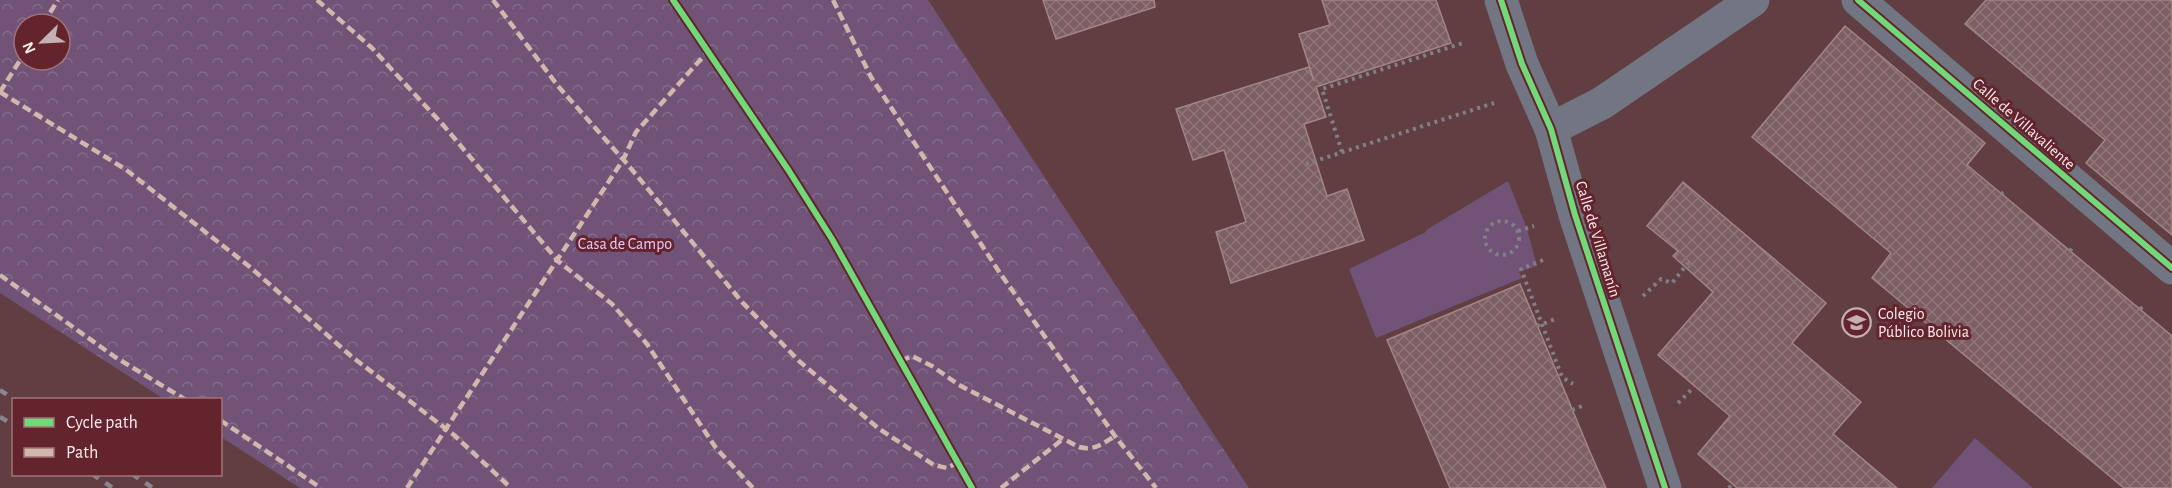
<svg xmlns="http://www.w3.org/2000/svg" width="2172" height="488" font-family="'Alegreya Sans',sans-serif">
<defs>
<pattern id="forest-crowns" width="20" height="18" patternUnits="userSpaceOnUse" patternTransform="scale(1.5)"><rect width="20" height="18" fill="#705377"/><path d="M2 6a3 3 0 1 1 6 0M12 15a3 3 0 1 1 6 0" fill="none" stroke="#856c8a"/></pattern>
<pattern id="building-cross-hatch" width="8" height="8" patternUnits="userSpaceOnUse" patternTransform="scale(1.5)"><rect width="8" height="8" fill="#7d5e62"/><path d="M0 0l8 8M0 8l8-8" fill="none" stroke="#907579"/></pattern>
</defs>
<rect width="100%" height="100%" fill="#603e42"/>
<g fill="#705377">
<polygon points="1508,181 1527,229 1537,266 1519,272 1522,278 1376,338 1349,269 1426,232 1426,230"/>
<polygon points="1975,438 2033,488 1932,488"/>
</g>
<path fill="url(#forest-crowns)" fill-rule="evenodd" d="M 0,0 L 928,0 L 1249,488 L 300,488 L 221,437 L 220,400 L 164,399 L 0,293 ZM 24,24 L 60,24 L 60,60 L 24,60 Z"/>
<g fill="url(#building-cross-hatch)" stroke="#a38588" stroke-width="1.5">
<polygon points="1043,0 1154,0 1155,7 1056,39"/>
<polygon points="1322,0 1436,0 1451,43 1316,87 1326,117 1304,124 1327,196 1347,189 1364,240 1231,283 1216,232 1246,222 1224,150 1193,160 1176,109 1309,67 1314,81 1299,34 1330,25"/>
<polygon points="1986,0 2172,0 2172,235 2086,163 2105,140 1965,24"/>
<polygon points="1845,26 1985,143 1967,165 2172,336 2172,488 2124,488 1872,278 1891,253 1752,137"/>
<polygon points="1683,182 1826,303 1792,343 1861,402 1833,434 1897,488 1737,488 1698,454 1730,416 1658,355 1713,292 1673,256 1678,251 1647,226"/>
<polygon points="1520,284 1590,452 1606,488 1450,488 1423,424 1387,340"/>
</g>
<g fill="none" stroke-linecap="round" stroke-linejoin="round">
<g stroke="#837f87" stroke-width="4" stroke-dasharray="3 4.5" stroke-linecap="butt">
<polyline points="1342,152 1322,89 1463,43"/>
<polyline points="1306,164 1494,103"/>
<polyline points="2001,194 2006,191"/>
<circle cx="1502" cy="238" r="17"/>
<polyline points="1518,231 1534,226"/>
<polyline points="2070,251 2073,246"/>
<polyline points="1543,260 1521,269 1562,377 1573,384"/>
<polyline points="1643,296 1661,279 1672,283 1688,263 1686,261"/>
<polyline points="2140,309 2144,306"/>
<polyline points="1537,326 1558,318"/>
<polyline points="1678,403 1694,387"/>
<polyline points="1572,410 1582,406"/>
<polyline points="1729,488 1732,484"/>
</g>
<g stroke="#727683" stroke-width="33">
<polyline points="1501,0 1522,64 1551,129 1575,215 1665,488"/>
<polyline points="1858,0 2172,268"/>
<polyline points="1551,129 1602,103 1753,0"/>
</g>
<g stroke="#8a858e" stroke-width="4.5" stroke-dasharray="8 8" stroke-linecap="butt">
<polyline points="0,390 15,400"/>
<polyline points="0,417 14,425"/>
<polyline points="92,474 113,488"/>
<polyline points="132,474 153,488"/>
</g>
<g stroke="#d1b7ad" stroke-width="4.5" stroke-dasharray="9 4.5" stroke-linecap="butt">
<polyline points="317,0 372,48 444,126 558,261 612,304 647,344 716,448 753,488"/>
<polyline points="493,0 558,86 628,165 742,302 799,361 878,428 934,465 947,468 957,463"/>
<polyline points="833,0 871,77 1000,273 1115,436 1156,488"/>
<polyline points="43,24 58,0"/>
<polyline points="0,92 125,169 250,267 351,356 454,435 511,488"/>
<polyline points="0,92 24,54"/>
<polyline points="0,275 115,357 186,400"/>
<path d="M 901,361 L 912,356 L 932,366 L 959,385 L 1079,447 C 1094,451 1102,444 1115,436"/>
<polyline points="220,420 321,488"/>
<polyline points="407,488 623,160 636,132 709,50"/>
<polyline points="1001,488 1063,439"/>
</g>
<defs>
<g id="cycleway">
<polyline points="673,0 789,171 832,239 972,488"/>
<polyline points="1501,0 1522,64 1551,129 1575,215 1665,488"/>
<polyline points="1858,0 2172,268"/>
</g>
</defs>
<use href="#cycleway" stroke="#63242d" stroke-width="10"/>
<use href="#cycleway" stroke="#71d979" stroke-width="6"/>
</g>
<defs>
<symbol id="school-ring" viewBox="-11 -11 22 22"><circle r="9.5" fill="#63242d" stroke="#c5afb0" stroke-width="1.5"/><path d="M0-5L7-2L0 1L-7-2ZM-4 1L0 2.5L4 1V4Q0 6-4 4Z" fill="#c5afb0"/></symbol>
</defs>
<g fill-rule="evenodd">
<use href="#school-ring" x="1840" y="306" width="33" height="33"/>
</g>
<g text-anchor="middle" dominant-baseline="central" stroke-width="6" stroke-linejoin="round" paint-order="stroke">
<g font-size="16" fill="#fcecec" stroke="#63242d">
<text transform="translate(2024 124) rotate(41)">Calle de Villavaliente</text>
<text transform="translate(1598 239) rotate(73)">Calle de Villamanín</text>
</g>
<g font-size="16" fill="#e9c8fa" stroke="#63242d">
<text x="625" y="244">Casa de Campo</text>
</g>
<g font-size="16" fill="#fcecec" stroke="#63242d" text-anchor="start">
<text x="1878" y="314">Colegio<tspan x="1878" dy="18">Público Bolivia</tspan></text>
</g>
</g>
<rect x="12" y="398" width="210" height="78" fill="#63242d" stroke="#a07479" stroke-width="1.5"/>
<rect x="24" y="418" width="30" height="9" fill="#71d979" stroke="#a07479" stroke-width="1.5"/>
<text x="66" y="428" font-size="18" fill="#fcecec">Cycle path</text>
<rect x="24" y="448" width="30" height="9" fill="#d1b7ad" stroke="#a07479" stroke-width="1.5"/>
<text x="66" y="458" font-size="18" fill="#fcecec">Path</text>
<g transform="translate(42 42) rotate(246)"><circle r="28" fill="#63242d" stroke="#a07479" stroke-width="1.5"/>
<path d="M0-4.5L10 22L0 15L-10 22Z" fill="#c5afb0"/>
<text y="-9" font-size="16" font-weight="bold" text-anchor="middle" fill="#fcecec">N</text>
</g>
</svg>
